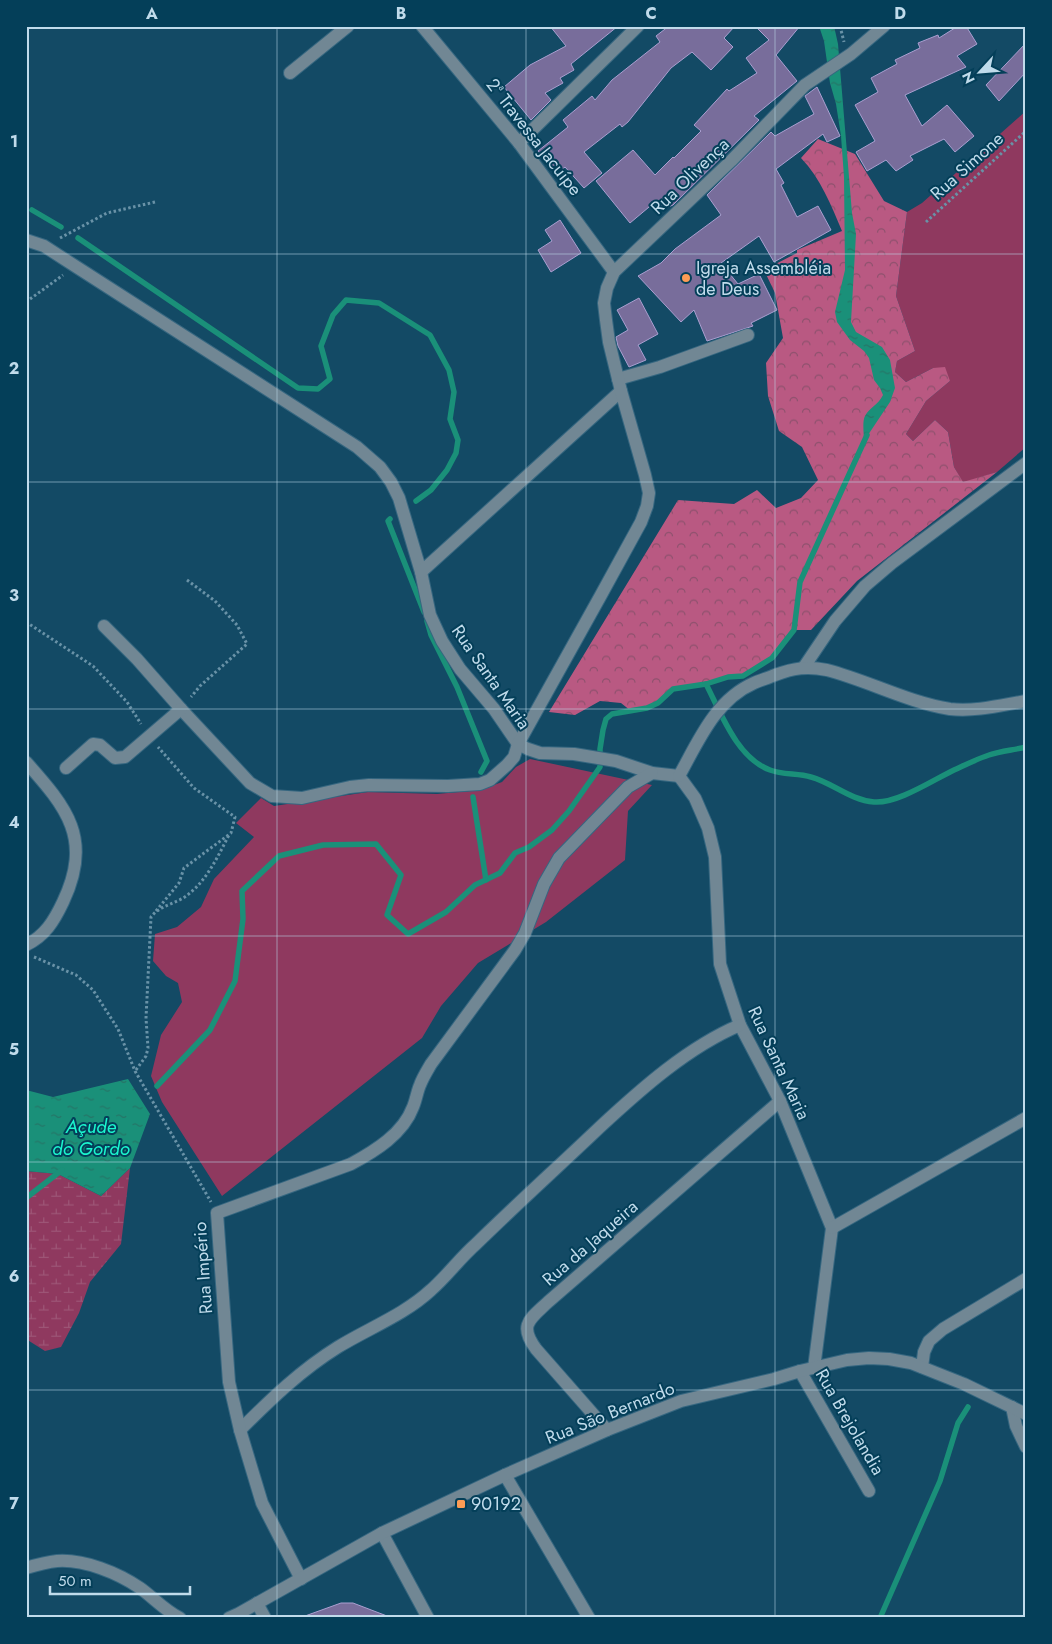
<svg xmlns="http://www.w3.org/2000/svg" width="1052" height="1644" font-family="Jost,sans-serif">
<defs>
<pattern id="forest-crowns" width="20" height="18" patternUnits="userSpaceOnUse" patternTransform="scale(1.25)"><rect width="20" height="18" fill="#b95982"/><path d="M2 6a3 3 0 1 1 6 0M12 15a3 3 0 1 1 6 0" fill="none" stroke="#8d516d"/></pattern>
<pattern id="wetland-marsh" width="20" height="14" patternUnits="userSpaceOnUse" patternTransform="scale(1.25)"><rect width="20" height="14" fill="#8f395f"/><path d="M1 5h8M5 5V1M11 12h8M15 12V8" fill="none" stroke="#9d5576"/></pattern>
<pattern id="water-ripples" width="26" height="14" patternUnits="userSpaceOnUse" patternTransform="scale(1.25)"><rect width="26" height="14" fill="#1a9079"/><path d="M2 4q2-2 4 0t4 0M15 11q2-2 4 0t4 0" fill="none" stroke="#257567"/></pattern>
</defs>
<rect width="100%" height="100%" fill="#134a65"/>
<g fill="#8f395f">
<polygon points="1026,111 1026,447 997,472 963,483 954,467 948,432 935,420 913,441 906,434 926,401 950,381 933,368 906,382 895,372 897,361 915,351 896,296 907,212 922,203"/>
<polygon points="530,759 652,785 628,811 625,860 546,922 478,963 441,1006 422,1038 222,1196 162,1102 151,1076 161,1035 182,1002 178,983 166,976 153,961 155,934 177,927 201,907 214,879 254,837 236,823 261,798 274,806 368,792 437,794 481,790 502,782 516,767"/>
</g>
<path fill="url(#forest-crowns)" d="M 818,139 L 855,154 L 884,201 L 907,212 L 896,296 L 915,351 L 897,361 L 895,372 L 906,382 L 933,368 L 945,367 L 950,381 L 926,401 L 906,434 L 913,441 L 935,420 L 948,432 L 954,467 L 963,482 L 997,472 L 857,581 L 811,630 L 794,630 L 772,658 L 743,676 L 728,677 L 706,684 L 673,689 L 658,703 L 647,708 L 631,711 L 621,703 L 600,701 L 575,715 L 549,712 L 678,500 L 734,504 L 757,490 L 776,508 L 801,498 L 818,480 L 802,447 L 779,431 L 768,396 L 766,363 L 783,338 L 775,293 L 764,270 L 797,253 L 797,250 L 842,231 C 831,205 821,179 801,158 Z"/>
<polygon fill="url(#wetland-marsh)" points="130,1168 121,1244 90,1282 79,1313 61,1347 45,1351 26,1339 26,1171 58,1174 101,1196"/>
<g fill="url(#water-ripples)">
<path d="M 819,26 L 834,26 L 838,44 L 852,213 L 856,234 L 851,322 L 856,332 L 882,347 L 890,360 L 895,388 L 890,402 L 864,441 C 864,434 862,422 865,416 C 869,408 878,405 883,395 L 880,388 L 874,380 L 869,358 L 864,351 L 850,340 L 837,322 L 835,312 L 845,270 L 844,177 L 841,136 L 836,104 L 830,83 L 824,41 Z"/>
<polygon points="128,1079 150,1114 130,1168 101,1196 58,1174 26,1171 26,1090 53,1097"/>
</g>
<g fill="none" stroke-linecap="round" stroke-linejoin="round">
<g stroke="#1a9079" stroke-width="5.5">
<polyline points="32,210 61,227"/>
<polyline points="78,238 298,388 318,389 330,379 321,346 333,315 346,300 379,303 430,335 449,370 454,392 450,419 458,440 456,453 447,470 431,490 416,501"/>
<polyline points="390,519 388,521 424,612"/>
<polyline points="427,621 431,635 457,687 487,761 481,772"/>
<path d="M 706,684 C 721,713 737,758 770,770 C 783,775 798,773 811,777 C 833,783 850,800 874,802 C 897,804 933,780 954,770 C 965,765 977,759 989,755 C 1000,751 1014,750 1026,747"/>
<polyline points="473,797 486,880"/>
<polyline points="157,1086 210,1030 235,981 243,919 242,891 279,856 323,845 376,844 401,875 387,915 408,934 446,912 475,885 500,873 515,853 529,847 552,830 569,811 600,767 600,749 603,730 606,719 612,714 647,708 658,703 673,689 706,684 728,677 743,676 772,658 794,630 800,582 867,435"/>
<polyline points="26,1198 62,1170"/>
<polyline points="880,1618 940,1481 958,1423 968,1407"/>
</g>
</g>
<g fill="#786d9b" stroke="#aa9fd0">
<polygon points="550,26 618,26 571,64 574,70 560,78 563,83 545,93 551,100 531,120 504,87 530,65 566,46"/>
<polygon points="669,26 735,26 724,38 733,47 711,70 692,52 671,68 628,122 622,127 620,124 584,152 602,173 584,188 565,167 557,174 538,151 568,127 563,120 592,96 595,100 612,80 660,42 656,36"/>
<polygon points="755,26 800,26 776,55 797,81 754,116 759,120 673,205 659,211 655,202 630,223 596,181 633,150 655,175 673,157 674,158 701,131 694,125 727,89 729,91 757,73 746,58 769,40"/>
<polygon points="958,26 966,26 977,44 957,56 966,67 905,95 922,126 947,105 974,136 955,152 944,139 910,156 913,160 896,171 886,160 867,171 856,152 875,141 855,105 878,92 871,78 897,64 895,60 920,48 918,43 938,35 939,38"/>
<polygon points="1026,43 1026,72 999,101 986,85"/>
<polygon points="817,87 840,136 827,142 823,134 776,169 784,183 781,185 797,217 818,206 831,230 774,262 759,236 721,263 738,284 759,274 777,310 751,323 753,326 707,341 694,310 681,322 638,276 661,263 675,249 721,215 707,195 771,132 775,136 814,114 805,96"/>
<polygon points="560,220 581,253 551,272 538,250 552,241 545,230"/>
<polygon points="639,298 658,334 638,345 646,360 629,367 618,346 616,337 628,330 617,310"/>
<polygon points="341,1603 353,1603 387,1616 387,1618 306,1618 305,1616"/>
</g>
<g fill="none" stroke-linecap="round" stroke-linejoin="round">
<defs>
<g id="minor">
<polyline points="422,26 519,143 614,272"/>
<polyline points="290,73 348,26"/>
<polyline points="519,143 638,26"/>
<polyline points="26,240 44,246 75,266 357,447 380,467 391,482 399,498 421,572 430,615 442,641 460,669 494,709 518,744 528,749 540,753 574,754 616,761 652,773 679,776"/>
<polyline points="618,379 660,367 748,335"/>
<polyline points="421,572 621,391"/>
<polyline points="104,626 137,659 181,709 250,783 272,796 302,798 350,787 369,785 448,786 480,784 490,780 507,765 514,757 518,744 601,595 641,522 647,506 649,493 645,475 621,391 609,342 606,320 604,303 607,288 614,272 731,161 805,85 851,54 884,26"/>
<polyline points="804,667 835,621 865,586 892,563 1026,463"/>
<path d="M 26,762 C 67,808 93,839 63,902 C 54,921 45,936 26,945"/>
<polyline points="66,768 93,744 100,745 115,758 125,757 181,709"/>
<polyline points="679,776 695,798 708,828 715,857 720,964 740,1025 780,1101 832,1228 814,1368"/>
<path d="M 679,776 C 698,742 715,700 754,683 C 761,680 768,678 775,675 C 794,668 807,666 827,670 C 869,681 907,702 950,709 C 975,712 1002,705 1026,701"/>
<polyline points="832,1228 1026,1118"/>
<polyline points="922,1367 924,1352 929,1341 943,1329 1026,1279"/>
<polyline points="800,1371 869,1491"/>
<polyline points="1012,1407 1016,1426 1026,1447"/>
<path d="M 240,1430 C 271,1399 301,1370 338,1347 C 369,1328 404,1315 431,1290 C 447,1276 460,1258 476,1244 C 517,1204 559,1166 600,1127 C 641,1089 688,1047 740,1025"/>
<path d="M 607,1430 L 536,1349 C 518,1325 530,1319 548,1302 L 780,1101"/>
<polyline points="505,1475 589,1618"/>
<polyline points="382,1533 428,1618"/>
<path d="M 26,1568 C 36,1565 47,1562 57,1561 C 84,1559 118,1573 140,1588 C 154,1598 164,1610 180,1618"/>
<path d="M 301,1579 L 262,1503 L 240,1430 L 229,1382 L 217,1213 L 351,1164 C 375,1151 403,1134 413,1107 C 416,1100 417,1092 420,1085 C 423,1077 427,1071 431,1064 L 515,950 L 525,933 L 544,884 L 559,858 L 628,787 L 652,773"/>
<polyline points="257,1603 265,1618"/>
<polyline points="229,1618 238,1614 382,1533 505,1475 607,1430 681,1401 774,1379 800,1371 847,1360 869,1358 889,1359 911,1363 964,1384 1026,1414"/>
</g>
</defs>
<use href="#minor" stroke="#366780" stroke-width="14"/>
<g stroke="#6992a7" stroke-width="3" stroke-dasharray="2.5 2.5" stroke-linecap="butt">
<polyline points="840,26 844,42"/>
<polyline points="926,222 1026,131"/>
<polyline points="60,238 107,213 155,202"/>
<polyline points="26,302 63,275"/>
<polyline points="187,580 215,601 237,625 247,644 200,686 191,697"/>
<polyline points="26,622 93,666 127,702 141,724"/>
<polyline points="156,911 179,883 184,868 231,833 235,817 194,788 158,747"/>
<polyline points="34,957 76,975 93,990 118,1029 135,1071 211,1202"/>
<path d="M 136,1070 L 146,1056 L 148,1048 L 146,1018 L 151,917 C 161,904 178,904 190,893 C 208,878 218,856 229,835"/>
</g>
<use href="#minor" stroke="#718794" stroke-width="12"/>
</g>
<path fill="none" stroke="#c0dbeb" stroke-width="1" stroke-opacity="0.55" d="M 277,26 L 277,1618M 526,26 L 526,1618M 775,26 L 775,1618M 26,254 L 1026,254M 26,482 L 1026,482M 26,709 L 1026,709M 26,936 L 1026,936M 26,1162 L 1026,1162M 26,1390 L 1026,1390"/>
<g fill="#fd9c55" stroke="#043f59" stroke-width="2">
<circle cx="686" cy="278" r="5"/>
<rect x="456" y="1499" width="10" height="10" rx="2.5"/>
</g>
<g text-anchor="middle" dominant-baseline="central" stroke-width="4" stroke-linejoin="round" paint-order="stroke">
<g font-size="18" fill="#c0dbeb" stroke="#043f59">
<text transform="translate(534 137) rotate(52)">2ª Travessa Jacuípe</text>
<text transform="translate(967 166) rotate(-42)">Rua Simone</text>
<text transform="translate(690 176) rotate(-44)">Rua Olivença</text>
<text transform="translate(491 677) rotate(55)">Rua Santa Maria</text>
<text transform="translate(779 1063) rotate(65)">Rua Santa Maria</text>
<text transform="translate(590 1243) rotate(-41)">Rua da Jaqueira</text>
<text transform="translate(203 1268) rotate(-94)">Rua Império</text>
<text transform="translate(610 1413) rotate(-22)">Rua São Bernardo</text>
<text transform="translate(850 1422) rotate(60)">Rua Brejolandia</text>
</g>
<g font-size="18" fill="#c0dbeb" stroke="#043f59" text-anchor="start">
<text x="696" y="268">Igreja Assembléia<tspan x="696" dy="21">de Deus</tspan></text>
<text x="471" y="1504">90192</text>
</g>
<g font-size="19" font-style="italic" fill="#1bf6ce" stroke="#043f59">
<text x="91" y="1126">Açude<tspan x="91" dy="22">do Gordo</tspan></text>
</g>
</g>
<rect width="1052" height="1644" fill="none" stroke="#043f59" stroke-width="55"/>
<g transform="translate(980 72) rotate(244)" stroke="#043f59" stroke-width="4" paint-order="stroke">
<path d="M0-4L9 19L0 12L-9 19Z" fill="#c0dbeb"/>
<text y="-8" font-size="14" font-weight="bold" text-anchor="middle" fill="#c0dbeb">N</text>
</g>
<path d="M50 1586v8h140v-8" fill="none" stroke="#c0dbeb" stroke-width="2.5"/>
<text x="58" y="1586" font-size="15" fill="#c0dbeb" stroke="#043f59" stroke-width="4" paint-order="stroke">50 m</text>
<rect x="28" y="28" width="996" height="1588" fill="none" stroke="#c0dbeb" stroke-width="2"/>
<g font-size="16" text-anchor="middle" font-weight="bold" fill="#c0dbeb">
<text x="152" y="19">A</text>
<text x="401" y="19">B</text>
<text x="651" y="19">C</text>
<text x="900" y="19">D</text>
<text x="14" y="147">1</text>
<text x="14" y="374">2</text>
<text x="14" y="601">3</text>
<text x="14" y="828">4</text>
<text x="14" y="1055">5</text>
<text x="14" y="1282">6</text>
<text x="14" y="1509">7</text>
</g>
</svg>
